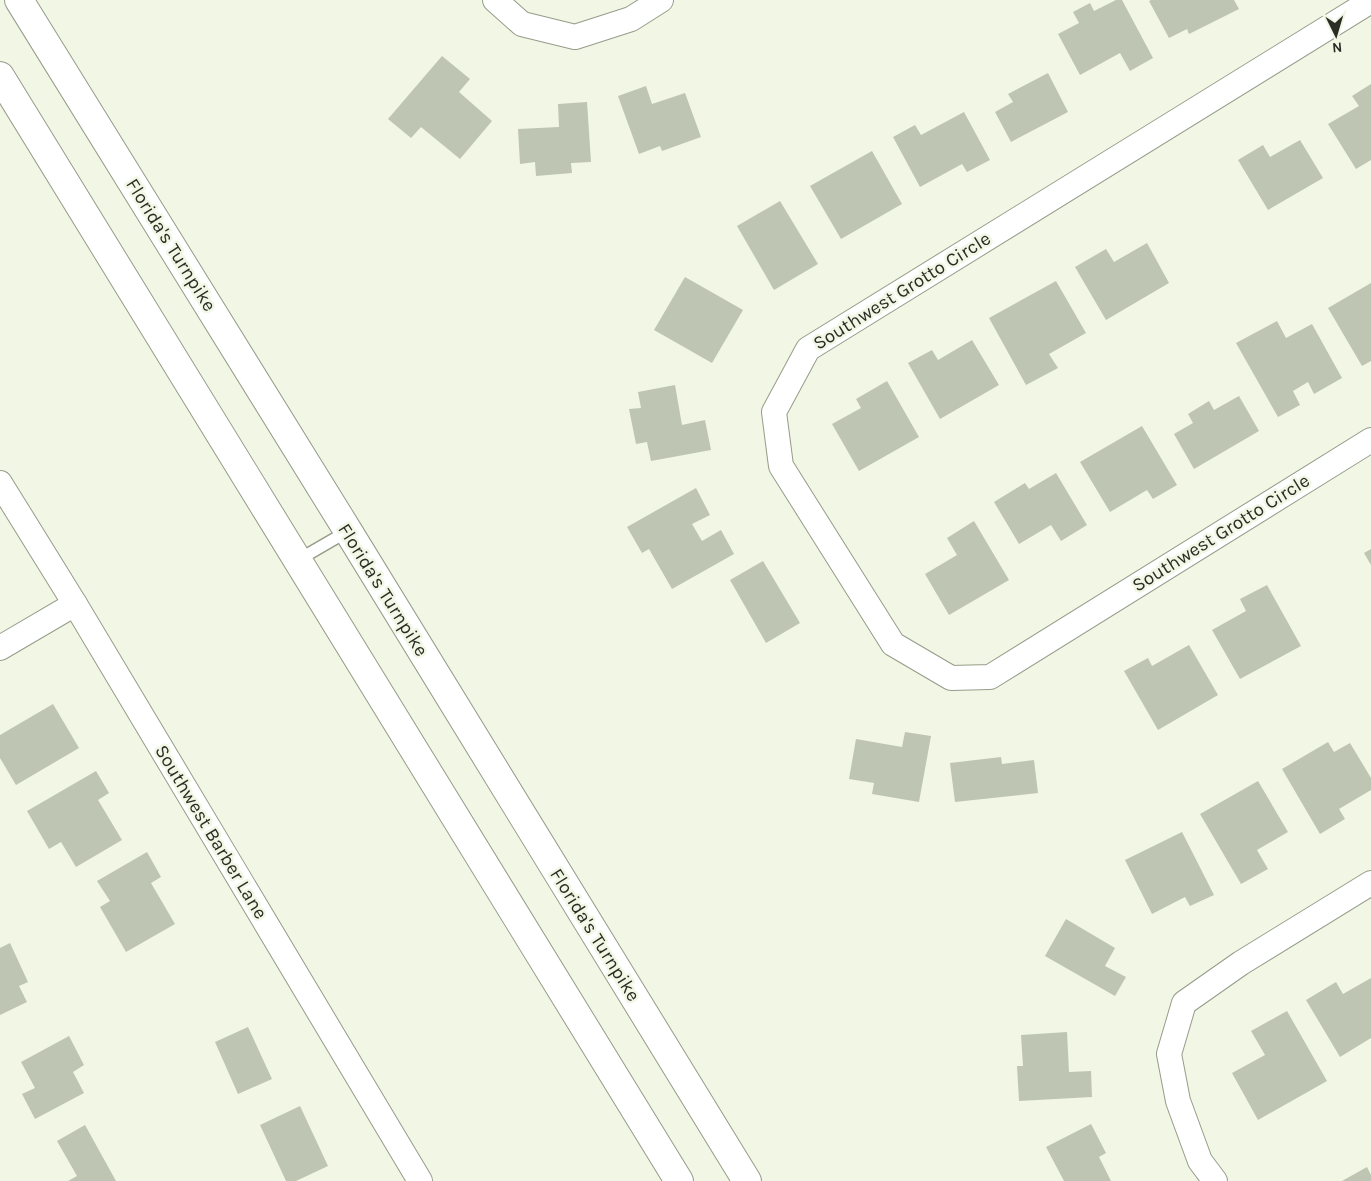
<svg xmlns="http://www.w3.org/2000/svg" width="1371" height="1181" font-family="Karla,sans-serif">
<rect width="100%" height="100%" fill="#f1f7e4"/>
<g fill="#bec5b2">
<polygon points="1116,0 1122,0 1153,58 1130,71 1120,53 1080,75 1058,34 1079,23 1073,12 1090,3 1094,11"/>
<polygon points="1151,0 1234,0 1239,9 1189,34 1187,29 1169,38 1149,1"/>
<polygon points="442,56 470,79 459,92 492,121 460,159 421,127 411,138 388,119"/>
<polygon points="1048,73 1068,112 1011,142 995,112 1013,102 1008,94"/>
<polygon points="1371,84 1371,160 1356,169 1328,124 1359,106 1352,96"/>
<polygon points="646,86 652,104 685,93 701,137 662,151 660,146 639,154 618,96"/>
<polygon points="587,102 591,162 571,163 572,173 536,176 535,162 520,164 518,129 559,127 558,104"/>
<polygon points="964,112 990,160 967,172 962,164 920,187 893,137 915,125 921,135"/>
<polygon points="1300,140 1323,178 1268,210 1238,160 1263,145 1270,157"/>
<polygon points="872,151 902,204 841,239 810,186"/>
<polygon points="780,201 818,264 774,290 737,226"/>
<polygon points="1147,243 1169,283 1106,320 1075,267 1106,249 1114,262"/>
<polygon points="685,277 743,310 712,363 654,330"/>
<polygon points="1056,281 1086,333 1049,354 1058,368 1026,385 989,318"/>
<polygon points="1371,283 1371,361 1362,366 1328,308"/>
<polygon points="1277,321 1286,338 1312,324 1342,378 1314,394 1308,382 1293,391 1300,405 1278,417 1236,343"/>
<polygon points="972,340 999,385 940,419 908,363 932,350 938,360"/>
<polygon points="887,381 919,437 859,471 832,424 861,408 856,399"/>
<polygon points="675,385 682,425 705,420 711,450 651,461 647,442 636,444 629,409 641,408 638,392"/>
<polygon points="1239,396 1259,431 1194,469 1174,434 1193,423 1188,414 1209,401 1214,410"/>
<polygon points="1142,426 1177,485 1153,499 1147,490 1110,512 1080,462"/>
<polygon points="1056,473 1087,525 1061,541 1051,525 1019,544 994,502 1025,483 1029,489"/>
<polygon points="696,488 710,515 692,524 702,541 721,530 734,554 672,589 649,549 642,553 627,527"/>
<polygon points="974,521 1009,580 949,615 925,574 957,555 947,538"/>
<polygon points="1371,549 1371,565 1364,553"/>
<polygon points="763,561 800,623 766,643 730,580"/>
<polygon points="1267,585 1301,646 1240,679 1212,630 1246,611 1240,599"/>
<polygon points="1189,645 1218,695 1158,730 1124,671 1148,658 1152,666"/>
<polygon points="53,704 79,748 16,785 0,758 0,735"/>
<polygon points="905,732 931,736 919,802 872,794 874,783 849,779 856,739 902,747"/>
<polygon points="1328,742 1334,752 1350,743 1371,778 1371,790 1339,809 1345,819 1320,834 1282,769"/>
<polygon points="1001,757 1002,764 1034,760 1038,793 955,802 950,763"/>
<polygon points="96,771 109,793 98,800 122,840 76,867 61,842 49,849 27,811"/>
<polygon points="1258,781 1288,832 1257,850 1268,869 1241,884 1200,814"/>
<polygon points="1182,832 1214,895 1190,906 1185,897 1152,914 1125,860"/>
<polygon points="147,852 161,877 151,883 175,924 126,952 100,907 110,901 97,881"/>
<polygon points="1066,919 1115,948 1105,966 1126,977 1115,996 1045,956"/>
<polygon points="10,943 28,982 19,986 27,1002 0,1015 0,948"/>
<polygon points="1371,978 1371,1038 1340,1057 1306,1000 1336,982 1343,994"/>
<polygon points="1287,1011 1327,1081 1258,1120 1232,1073 1265,1055 1251,1031"/>
<polygon points="248,1027 272,1079 238,1094 215,1042"/>
<polygon points="1067,1032 1069,1072 1091,1071 1092,1097 1019,1101 1017,1066 1023,1066 1021,1035"/>
<polygon points="69,1036 84,1065 73,1072 84,1093 35,1119 22,1094 35,1088 21,1062"/>
<polygon points="300,1106 328,1166 296,1181 286,1181 260,1125"/>
<polygon points="1091,1124 1106,1153 1099,1157 1111,1181 1064,1181 1046,1147"/>
<polygon points="85,1125 116,1181 68,1181 77,1176 57,1141"/>
<polygon points="1367,1167 1371,1175 1371,1181 1342,1181"/>
</g>
<g fill="none" stroke-linecap="round" stroke-linejoin="round">
<defs>
<polyline id="lane" points="298,560 348,531"/>
<g id="street">
<polyline points="495,0 522,24 575,37 631,19 661,0"/>
<polyline points="1371,1 808,349 774,412 781,466 893,644 951,678 990,677 1371,440"/>
<polyline points="0,483 75,604 420,1181"/>
<polyline points="0,648 75,604"/>
<polyline points="1215,1181 1200,1161 1178,1101 1169,1054 1184,1003 1241,963 1371,883"/>
</g>
<g id="highway">
<polyline points="19,0 348,531 747,1181"/>
<polyline points="0,76 679,1181"/>
</g>
</defs>
<use href="#lane" stroke="#969c8a" stroke-width="14"/>
<use href="#street" stroke="#969c8a" stroke-width="26"/>
<use href="#highway" stroke="#969c8a" stroke-width="30"/>
<use href="#lane" stroke="#fff" stroke-width="11"/>
<use href="#street" stroke="#fff" stroke-width="24"/>
<use href="#highway" stroke="#fff" stroke-width="28"/>
</g>
<g text-anchor="middle" dominant-baseline="central" stroke-width="5" stroke-linejoin="round" paint-order="stroke">
<g font-size="19" fill="#2a2c25" stroke="#f1f7e4">
<text transform="translate(171 245) rotate(58)">Florida's Turnpike</text>
<text transform="translate(902 291) rotate(-32)">Southwest Grotto Circle</text>
<text transform="translate(1221 533) rotate(-32)">Southwest Grotto Circle</text>
<text transform="translate(383 590) rotate(58)">Florida's Turnpike</text>
<text transform="translate(211 832) rotate(59)">Southwest Barber Lane</text>
<text transform="translate(595 935) rotate(58)">Florida's Turnpike</text>
</g>
</g>
<g transform="translate(1336 35) rotate(175)" stroke="#f1f7e4" stroke-width="4" paint-order="stroke">
<path d="M0-4L9 19L0 12L-9 19Z" fill="#2a2c25"/>
<text y="-8" font-size="14" font-weight="bold" text-anchor="middle" fill="#2a2c25">N</text>
</g>
</svg>
